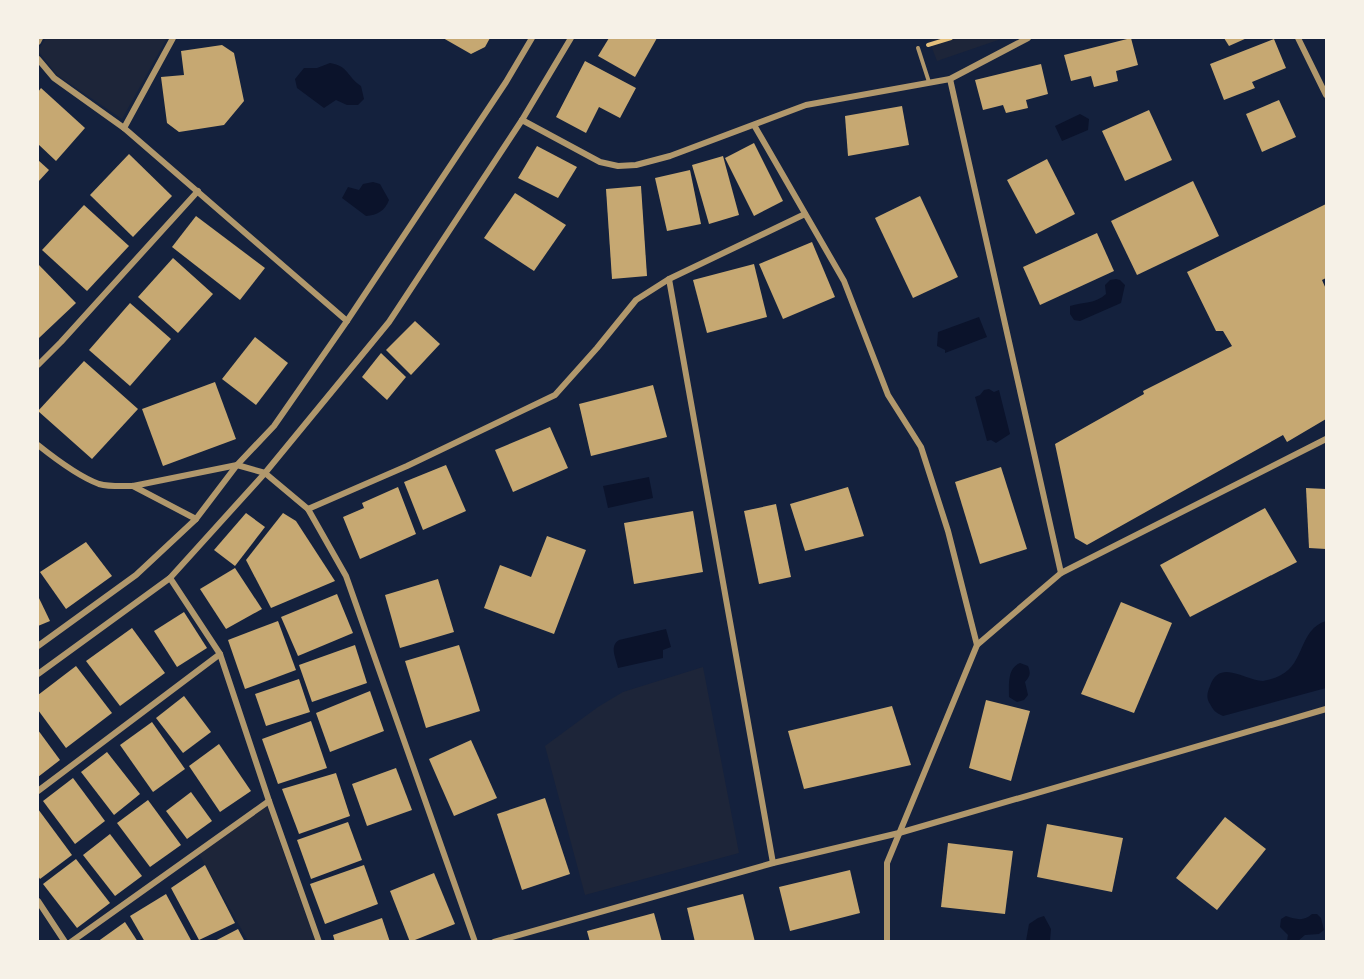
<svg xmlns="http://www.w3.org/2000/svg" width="1364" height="979" font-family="Barlow,sans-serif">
<rect width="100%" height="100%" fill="#14213d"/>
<g fill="#1d2539">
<polygon points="46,38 167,38 122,119 57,75 38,51"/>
<polygon points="936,38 1004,38 937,61 929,40"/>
<polygon points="703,667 739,853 585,895 545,746 598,707 623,692"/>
<polygon points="267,806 315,941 248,941 199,854"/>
</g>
<g fill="#0b132b">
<path d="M 330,63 C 349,66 347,77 361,86 L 364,99 L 358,105 L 347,105 L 336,100 L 324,108 L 297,88 L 295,79 L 304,68 L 317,68 Z"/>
<polygon points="1080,114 1089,119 1088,130 1062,141 1055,126"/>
<path d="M 373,182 L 380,184 L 389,200 C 385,211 377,215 366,216 L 342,198 L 348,187 L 359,190 L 363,184 Z"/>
<path d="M 1116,279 L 1120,280 L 1125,285 L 1121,303 L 1080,321 L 1074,320 L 1070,314 L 1070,306 C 1083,302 1095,304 1106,294 L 1105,285 L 1110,280 Z"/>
<polygon points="979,317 987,337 945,353 945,350 937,346 938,332"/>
<polygon points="989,389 994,392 999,390 1010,434 996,443 991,440 987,441 975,397 980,395 984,390"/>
<polygon points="649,477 653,498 608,508 603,486"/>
<path d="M 1326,621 L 1326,688 L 1223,716 C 1216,713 1213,710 1210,704 C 1206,698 1207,693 1210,686 C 1220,658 1245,681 1263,681 C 1268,680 1276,678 1281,675 C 1305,663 1299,629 1326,621 Z"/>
<path d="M 666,629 L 671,647 L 663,650 L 663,658 L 618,668 C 616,658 609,646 619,640 Z"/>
<path d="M 1020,663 L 1028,666 C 1031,674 1030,676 1025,682 L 1028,695 L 1024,700 L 1017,702 L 1009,697 C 1009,685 1007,668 1020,663 Z"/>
<path d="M 1312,914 L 1317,914 L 1321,918 L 1324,930 L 1319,934 L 1305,935 L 1298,941 L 1287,941 L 1288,935 L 1280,927 L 1281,919 L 1286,916 C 1296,919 1303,922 1312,914 Z"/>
<polygon points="1044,916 1051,929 1050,941 1026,941 1029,924 1038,918"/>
</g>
<g fill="#c6a872">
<polygon points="443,38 490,38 485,47 471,54"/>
<polygon points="609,38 657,38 635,77 598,56"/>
<polygon points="1131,38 1138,65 1116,71 1118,81 1094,87 1091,76 1071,81 1064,55"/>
<polygon points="1224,38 1247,38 1229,46"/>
<polygon points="1274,39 1286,68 1252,82 1255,88 1224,100 1210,64"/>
<polygon points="222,45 234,53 244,101 224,125 179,132 167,123 161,77 184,75 181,51"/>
<polygon points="585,61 636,88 620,118 599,107 586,133 556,117"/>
<polygon points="1041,64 1048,94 1026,100 1028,108 1006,113 1003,105 983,110 975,80"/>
<polygon points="41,88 85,128 56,161 38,144 38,92"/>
<polygon points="1279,100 1296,137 1262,152 1246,114"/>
<polygon points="902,106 909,145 848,156 845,116"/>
<polygon points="1149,110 1172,160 1125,181 1102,131"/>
<polygon points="754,143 783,201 754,216 725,158"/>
<polygon points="537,146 577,167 558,198 518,178"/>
<polygon points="129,154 172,196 133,237 90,195"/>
<polygon points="723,156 739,215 709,224 692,165"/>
<polygon points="1047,159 1075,214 1036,234 1007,180"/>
<polygon points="38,160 49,170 38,182"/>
<polygon points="690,170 701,224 667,231 655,178"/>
<polygon points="1193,181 1219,236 1137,275 1111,221"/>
<polygon points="641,186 647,276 612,279 606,189"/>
<polygon points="515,193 566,225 534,271 484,238"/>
<polygon points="920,196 958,277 913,298 875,218"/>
<polygon points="1326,204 1326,278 1322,280 1326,289 1326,419 1287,442 1283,435 1087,545 1075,538 1055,444 1144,394 1143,391 1232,346 1223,331 1216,331 1187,272"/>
<polygon points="84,205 129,246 87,291 42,250"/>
<polygon points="196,216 265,268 240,300 172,247"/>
<polygon points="1097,233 1114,271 1040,305 1023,267"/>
<polygon points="812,242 835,297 783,319 759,264"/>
<polygon points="173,258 213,294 178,333 138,297"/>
<polygon points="38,264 76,303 39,338 38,337"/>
<polygon points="754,264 767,317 707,333 693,280"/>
<polygon points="130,303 171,339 130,386 89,350"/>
<polygon points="415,321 440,344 411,375 386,350"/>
<polygon points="255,337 288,363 256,405 222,379"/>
<polygon points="381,353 406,377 387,400 362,377"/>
<polygon points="84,361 138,409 92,459 38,411"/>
<polygon points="215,382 236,439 163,466 142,409"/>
<polygon points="653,385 667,437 591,456 579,404"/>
<polygon points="550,427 568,468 513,492 495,450"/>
<polygon points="446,465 466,511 423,530 404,482"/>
<polygon points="1001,467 1027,549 980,564 955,482"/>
<polygon points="398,487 416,534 360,559 343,517 364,508 362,503"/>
<polygon points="848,487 864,536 805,551 790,504"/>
<polygon points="1306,488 1326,489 1326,549 1309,548"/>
<polygon points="776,504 791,577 759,584 744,511"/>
<polygon points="1265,508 1297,562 1190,617 1160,565"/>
<polygon points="693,511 703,572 634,584 624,523"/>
<polygon points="246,513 265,527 235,566 214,550"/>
<polygon points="283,513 296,521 335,581 271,608 246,560"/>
<polygon points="547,536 586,550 554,634 484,608 500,565 531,577"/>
<polygon points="86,542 112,576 66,609 40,572"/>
<polygon points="235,568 262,609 226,629 200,589"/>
<polygon points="438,579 454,632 400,648 385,595"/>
<polygon points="337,594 353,633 298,656 281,617"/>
<polygon points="38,596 50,621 38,626"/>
<polygon points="1121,602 1172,623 1134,713 1081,694"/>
<polygon points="184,612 207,648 177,667 154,631"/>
<polygon points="278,621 296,670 245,689 228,640"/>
<polygon points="132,628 165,673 120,706 86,661"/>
<polygon points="355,645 367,683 312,702 299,665"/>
<polygon points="459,645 480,711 426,728 405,661"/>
<polygon points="76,666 112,713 66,748 38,710 38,695"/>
<polygon points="299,679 310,712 266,726 255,694"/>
<polygon points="370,691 384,731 330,752 316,713"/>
<polygon points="184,696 211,732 183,753 156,718"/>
<polygon points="986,700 1030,711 1011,781 969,768"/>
<polygon points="892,706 911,765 804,789 788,731"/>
<polygon points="311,721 327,768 278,784 262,739"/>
<polygon points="152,722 185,769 153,792 120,745"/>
<polygon points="38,730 60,760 38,777"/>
<polygon points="471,740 497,798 454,816 429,759"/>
<polygon points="219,744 251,791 220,812 189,766"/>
<polygon points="107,752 140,794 114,815 81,772"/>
<polygon points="396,768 412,810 367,826 352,784"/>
<polygon points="336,773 350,816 299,834 282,789"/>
<polygon points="73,778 105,821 75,844 43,801"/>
<polygon points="191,792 212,821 187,839 166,811"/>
<polygon points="545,798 570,874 522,890 497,814"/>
<polygon points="148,800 181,845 150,867 117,823"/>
<polygon points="38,809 72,855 40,879 38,876"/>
<polygon points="1225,817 1266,849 1217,910 1176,878"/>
<polygon points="348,822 362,860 311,879 297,840"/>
<polygon points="1047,824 1123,838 1112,892 1037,877"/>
<polygon points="110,834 142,876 115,896 83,855"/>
<polygon points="948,843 1013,851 1005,914 941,907"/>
<polygon points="76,859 110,903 77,928 43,884"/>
<polygon points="205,865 235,923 199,940 171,888"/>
<polygon points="364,865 378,904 325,924 310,884"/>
<polygon points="850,870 860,913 790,931 779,887"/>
<polygon points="434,873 455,924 410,942 390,891"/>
<polygon points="166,894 192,942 145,942 130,916"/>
<polygon points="743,894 755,942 695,942 687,908"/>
<polygon points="654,913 662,942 590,942 587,931"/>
<polygon points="382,918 390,942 335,942 333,935"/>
<polygon points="125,922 138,942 97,942"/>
<polygon points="238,929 245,942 213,942"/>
</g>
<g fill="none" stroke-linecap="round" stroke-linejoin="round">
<polyline stroke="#e5c07b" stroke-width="4" points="928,45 951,38"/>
<polyline stroke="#b1986c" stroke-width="4" points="918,48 929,82"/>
<g stroke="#b1986c" stroke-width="6">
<polyline points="1298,38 1326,95"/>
<polyline points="38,42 40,38"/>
<polyline points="38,59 54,78 124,128 347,321"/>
<polyline points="950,79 1061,573"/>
<polyline points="522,120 600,162 618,166 636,165 670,156 806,105 950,79 1028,38"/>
<polyline points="754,125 844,281 888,395 921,447 948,531 977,645"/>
<polyline points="124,128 173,38"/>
<polyline points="669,279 773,863"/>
<polyline points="38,365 61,342 198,191"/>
<path d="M 38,445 C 53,457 80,477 99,484 C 110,487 122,486 133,486 L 237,465 L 265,473 L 308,509 L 346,576 L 475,942"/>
<polyline points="133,486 196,519"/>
<polyline points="308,509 407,466 555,395 597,348 636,300 669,279 805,214"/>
<polyline points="170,578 220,654 269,801 319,942"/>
<polyline points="38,646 136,575 196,519 237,465 274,426 347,321 506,82 532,38"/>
<polyline points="38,674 170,578 265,473 389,322 522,120 571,38"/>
<polyline points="38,791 220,654"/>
<polyline points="38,901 65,942"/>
<polyline points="71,942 269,801"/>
<polyline points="494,942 773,863 899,833 1326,709"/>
<polyline points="887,942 887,863 977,645 1061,573 1326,439"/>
</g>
</g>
<rect width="1364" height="979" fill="none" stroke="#f6f1e7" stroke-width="78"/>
</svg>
